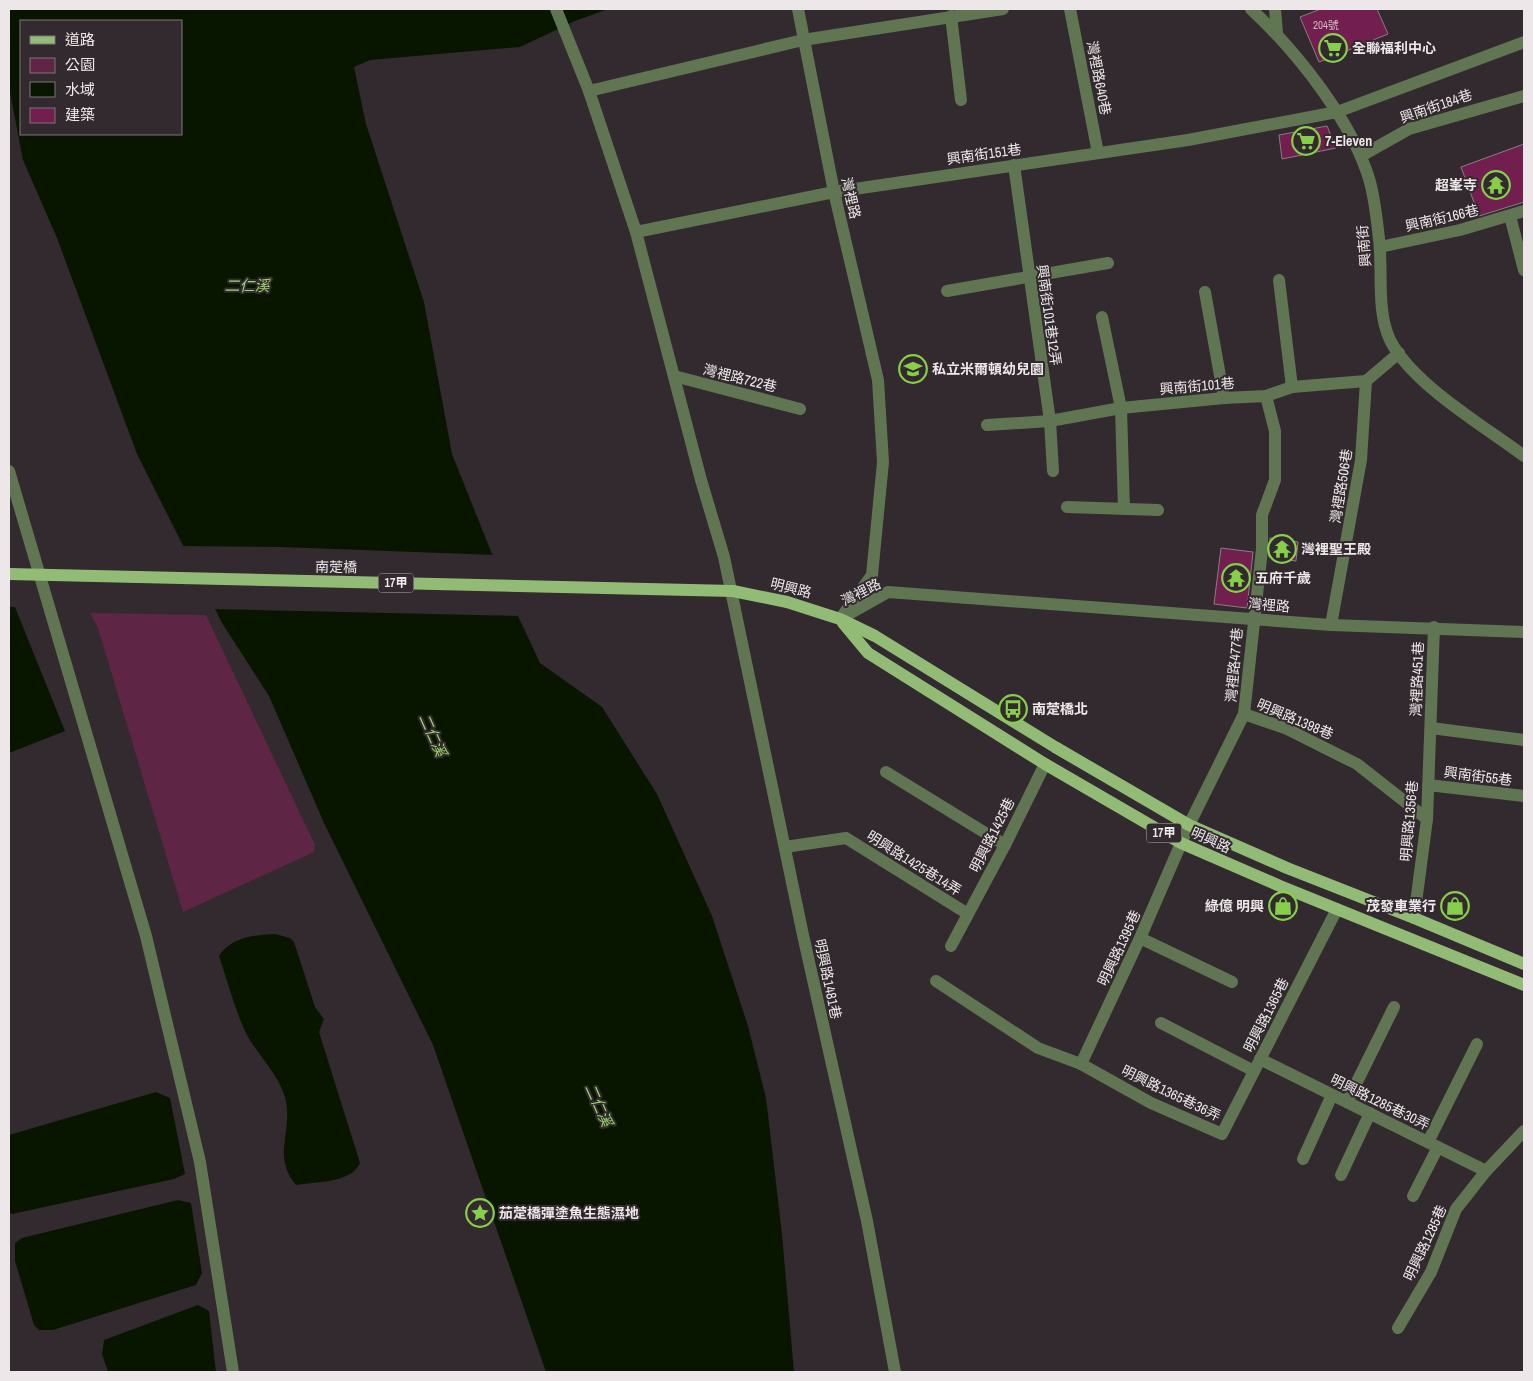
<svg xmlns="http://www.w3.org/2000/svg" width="1533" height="1381" font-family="'Archivo Narrow','Noto Sans TC',sans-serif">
<rect width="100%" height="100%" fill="#322a2e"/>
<polygon fill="#5f2544" points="90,613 206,615 315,845 314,852 183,912 98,628"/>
<g fill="#081600" fill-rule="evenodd">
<path d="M 9,9 L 608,9 L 575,21 L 520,47 L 370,60 L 354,67 L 366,124 L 424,302 L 452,454 L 510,599 L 540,663 L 602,707 L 657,794 L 712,916 L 748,1026 L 766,1098 L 782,1234 L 794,1372 L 546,1372 L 433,1045 L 324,823 L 269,696 L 222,623 L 137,454 L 57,238 L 23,160 L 9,87 ZM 21,21 L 181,21 L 181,134 L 21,134 Z"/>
<polygon points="9,607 15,607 65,731 9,753"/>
<path d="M 275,934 L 290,938 L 294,942 L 315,1007 L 324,1019 L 319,1032 L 360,1163 C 352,1183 315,1182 296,1185 C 271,1155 294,1131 285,1097 C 277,1071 255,1053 244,1029 C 234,1006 227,980 219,956 C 231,937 254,935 275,934 Z"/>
<polygon points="156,1092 170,1098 185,1174 174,1179 12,1214 9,1212 9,1135"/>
<polygon points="178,1200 191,1203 202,1273 196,1285 53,1330 39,1330 34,1325 15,1261 15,1243 22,1238"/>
<polygon points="198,1305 209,1311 216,1372 108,1372 102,1354 104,1340"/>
</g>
<polygon fill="#322a2e" points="181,546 281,547 495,555 521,616 212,609"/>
<g fill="#721e4e" stroke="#887e83">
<polygon points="1321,9 1377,9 1388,34 1319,62 1300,17"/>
<polygon points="1327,126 1336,148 1282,159 1279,135"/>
<polygon points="1524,144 1524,202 1479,216 1461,167"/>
<polygon points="1270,538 1298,542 1296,561 1269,557"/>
<polygon points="1221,548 1253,552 1247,608 1214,604"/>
</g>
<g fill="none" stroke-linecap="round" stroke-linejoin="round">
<g stroke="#607552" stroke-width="12">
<polyline points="556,9 589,91 636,232 701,480 724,557 803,935 867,1221 895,1372"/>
<polyline points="798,9 834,192 878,380 883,462 872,575 843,615"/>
<polyline points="1070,9 1098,153"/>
<path d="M 1251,9 C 1297,52 1353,122 1370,182 C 1375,201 1377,220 1379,239 C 1383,271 1376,310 1390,340 C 1412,384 1484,426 1524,456"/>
<polyline points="1275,9 1277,33"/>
<polyline points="951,16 961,100"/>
<polyline points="589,91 803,40 1003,9"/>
<polyline points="1361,156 1409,129 1524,96"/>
<polyline points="1014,165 1050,421 1053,471"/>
<polyline points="1510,216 1524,270"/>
<polyline points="636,232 834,192 1188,140 1337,112 1524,42"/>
<polyline points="1380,247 1460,230 1524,211"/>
<polyline points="1279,280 1292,387"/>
<polyline points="947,291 1108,263"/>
<polyline points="1205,292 1224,398"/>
<polyline points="1102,317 1121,408 1124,509"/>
<polyline points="674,376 800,409"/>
<polyline points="987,425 1050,421 1121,408 1224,398 1266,396 1292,387 1366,381 1399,353"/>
<polyline points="9,471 146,936 200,1162 233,1372"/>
<polyline points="1067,507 1158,510"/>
<polyline points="840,619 888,592 1331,625 1524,632"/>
<polyline points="1331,625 1361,460 1366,381"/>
<polyline points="1244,714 1285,728 1357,764 1427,819"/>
<polyline points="1431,728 1524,740"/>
<polyline points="886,772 1005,845"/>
<polyline points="1428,785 1524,796"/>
<polyline points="785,847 846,838 968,914"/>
<polyline points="1414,918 1427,819 1434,627"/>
<polyline points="1140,938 1232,982"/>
<polyline points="951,946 1005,845 1045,764"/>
<polyline points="936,981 1038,1048 1081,1064 1151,1103 1222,1134 1337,909"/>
<polyline points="1161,1023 1254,1071"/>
<polyline points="1260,1059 1486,1171"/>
<polyline points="1081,1064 1140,938 1189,825 1244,714 1262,549 1262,515 1275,480 1275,431 1266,396"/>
<polyline points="1347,1102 1394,1007"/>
<polyline points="1428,1142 1477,1044"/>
<polyline points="1303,1159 1332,1095"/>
<polyline points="1341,1175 1370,1113"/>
<polyline points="1413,1196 1438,1147"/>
<polyline points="1398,1328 1431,1272 1456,1209 1486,1171 1524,1131"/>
</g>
<g stroke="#92bc75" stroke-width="12">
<polyline points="9,574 733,591 787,602 840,619 875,636 1055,747 1189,825 1287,868 1414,918 1524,964"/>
<polyline points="843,623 868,653 1045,764 1181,843 1280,886 1524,985"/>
</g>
</g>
<defs>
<symbol id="supermarket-ring" viewBox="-11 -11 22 22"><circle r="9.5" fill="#322a2e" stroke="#87cf4a" stroke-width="1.5"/><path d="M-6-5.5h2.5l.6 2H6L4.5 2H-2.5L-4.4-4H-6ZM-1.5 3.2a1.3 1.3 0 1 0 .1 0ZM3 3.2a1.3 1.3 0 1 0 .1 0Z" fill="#87cf4a"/></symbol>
<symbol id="temple-ring" viewBox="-11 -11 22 22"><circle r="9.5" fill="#322a2e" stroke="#87cf4a" stroke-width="1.5"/><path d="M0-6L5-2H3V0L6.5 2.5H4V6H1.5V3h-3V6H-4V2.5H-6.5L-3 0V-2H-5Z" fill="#87cf4a"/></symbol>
<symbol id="school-ring" viewBox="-11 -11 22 22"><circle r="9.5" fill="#322a2e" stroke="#87cf4a" stroke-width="1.5"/><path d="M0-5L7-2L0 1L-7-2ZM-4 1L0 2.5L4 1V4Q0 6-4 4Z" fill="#87cf4a"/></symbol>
<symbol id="bus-ring" viewBox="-11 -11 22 22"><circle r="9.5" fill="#322a2e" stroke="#87cf4a" stroke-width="1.5"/><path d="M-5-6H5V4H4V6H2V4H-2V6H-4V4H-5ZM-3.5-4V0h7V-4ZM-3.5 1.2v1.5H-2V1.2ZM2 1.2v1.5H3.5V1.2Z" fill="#87cf4a"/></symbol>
<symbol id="shop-ring" viewBox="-11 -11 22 22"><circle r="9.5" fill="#322a2e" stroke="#87cf4a" stroke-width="1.5"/><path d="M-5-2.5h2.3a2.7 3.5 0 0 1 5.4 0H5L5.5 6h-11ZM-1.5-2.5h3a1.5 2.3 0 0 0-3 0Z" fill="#87cf4a"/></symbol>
<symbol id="sight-ring" viewBox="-11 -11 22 22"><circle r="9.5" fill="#322a2e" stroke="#87cf4a" stroke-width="1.5"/><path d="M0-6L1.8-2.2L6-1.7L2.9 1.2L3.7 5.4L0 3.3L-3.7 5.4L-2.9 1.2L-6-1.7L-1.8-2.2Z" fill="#87cf4a"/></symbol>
</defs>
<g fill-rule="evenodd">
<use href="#supermarket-ring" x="1317" y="32" width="32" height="32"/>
<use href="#supermarket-ring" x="1290" y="125" width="32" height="32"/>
<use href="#temple-ring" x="1480" y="169" width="32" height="32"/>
<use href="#school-ring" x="897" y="353" width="32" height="32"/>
<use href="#temple-ring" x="1266" y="533" width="32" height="32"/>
<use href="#temple-ring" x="1220" y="562" width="32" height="32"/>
<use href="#bus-ring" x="997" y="693" width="32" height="32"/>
<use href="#shop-ring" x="1267" y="890" width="32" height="32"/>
<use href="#shop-ring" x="1439" y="890" width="32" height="32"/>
<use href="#sight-ring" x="464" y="1197" width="32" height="32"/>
</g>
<g text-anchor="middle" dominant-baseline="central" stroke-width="4" stroke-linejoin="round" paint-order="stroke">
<g font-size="11" fill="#ceb5c2">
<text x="1326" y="25">204號</text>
</g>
<g fill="#322a2e" stroke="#b5aeb1" stroke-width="1">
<rect x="378.5" y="573.5" width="35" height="19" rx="4"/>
<rect x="1146.5" y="823.5" width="35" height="19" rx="4"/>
</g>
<g font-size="12" font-weight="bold" fill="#ede7e9">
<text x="396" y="583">17甲</text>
<text x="1164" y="833">17甲</text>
</g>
<g font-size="14" font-weight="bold" fill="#ede7e9" stroke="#322a2e" text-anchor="start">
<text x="1352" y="48">全聯福利中心</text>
<text x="1325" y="141">7-Eleven</text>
<text x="1477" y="185" text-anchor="end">超峯寺</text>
<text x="932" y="369">私立米爾頓幼兒園</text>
<text x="1301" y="549">灣裡聖王殿</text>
<text x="1255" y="578">五府千歲</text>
<text x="1032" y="709">南萣橋北</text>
<text x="1264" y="906" text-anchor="end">綠億 明興</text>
<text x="1436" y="906" text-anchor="end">茂發車業行</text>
<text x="499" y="1213">茄萣橋彈塗魚生態濕地</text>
</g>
<g font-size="14" fill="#ede7e9" stroke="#322a2e">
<text transform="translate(1099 78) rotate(79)">灣裡路640巷</text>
<text transform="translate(1436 106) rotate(-19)">興南街184巷</text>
<text transform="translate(984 154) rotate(-8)">興南街151巷</text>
<text transform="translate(851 198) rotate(77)">灣裡路</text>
<text transform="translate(1442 218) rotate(-13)">興南街166巷</text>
<text transform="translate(1364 246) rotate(-95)">興南街</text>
<text transform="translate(1049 315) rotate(82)">興南街101巷12弄</text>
<text transform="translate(740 378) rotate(14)">灣裡路722巷</text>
<text transform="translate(1197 386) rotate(-5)">興南街101巷</text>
<text transform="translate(1341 486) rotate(-81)">灣裡路506巷</text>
<text transform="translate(336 567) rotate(1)">南萣橋</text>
<text transform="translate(791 588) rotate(14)">明興路</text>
<text transform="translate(861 592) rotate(-27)">灣裡路</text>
<text transform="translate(1269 605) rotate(5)">灣裡路</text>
<text transform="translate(1234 665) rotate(-85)">灣裡路477巷</text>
<text transform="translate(1417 679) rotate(-88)">灣裡路451巷</text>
<text transform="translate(1295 719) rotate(23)">明興路1398巷</text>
<text transform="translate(1478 776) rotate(7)">興南街55巷</text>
<text transform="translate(1409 821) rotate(-85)">明興路1356巷</text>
<text transform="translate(992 835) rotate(-63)">明興路1425巷</text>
<text transform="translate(1211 840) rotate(24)">明興路</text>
<text transform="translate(914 863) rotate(32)">明興路1425巷14弄</text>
<text transform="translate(1119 948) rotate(-65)">明興路1395巷</text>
<text transform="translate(828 979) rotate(78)">明興路1481巷</text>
<text transform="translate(1266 1015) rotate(-63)">明興路1365巷</text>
<text transform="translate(1171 1093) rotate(26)">明興路1365巷36弄</text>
<text transform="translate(1380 1102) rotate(26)">明興路1285巷30弄</text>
<text transform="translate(1425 1243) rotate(-65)">明興路1285巷</text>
</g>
<g font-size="15" font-style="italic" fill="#99d869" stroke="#322a2e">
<text x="247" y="285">二仁溪</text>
<text transform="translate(433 735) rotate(66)">二仁溪</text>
<text transform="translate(599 1105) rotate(66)">二仁溪</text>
</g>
</g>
<rect width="1533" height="1381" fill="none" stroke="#ede7e9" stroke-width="20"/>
<rect x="20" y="20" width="162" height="115" fill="#322a2e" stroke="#7d7679"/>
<rect x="30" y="36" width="25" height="8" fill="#92bc75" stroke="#7d7679"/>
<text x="65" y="45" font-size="15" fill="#ede7e9">道路</text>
<rect x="30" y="58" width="25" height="15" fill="#5f2544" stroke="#7d7679"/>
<text x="65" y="70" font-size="15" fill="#ede7e9">公園</text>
<rect x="30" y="82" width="25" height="15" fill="#081600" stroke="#7d7679"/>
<text x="65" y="95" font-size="15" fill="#ede7e9">水域</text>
<rect x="30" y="108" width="25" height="15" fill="#721e4e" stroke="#7d7679"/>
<text x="65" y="120" font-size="15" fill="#ede7e9">建築</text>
</svg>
